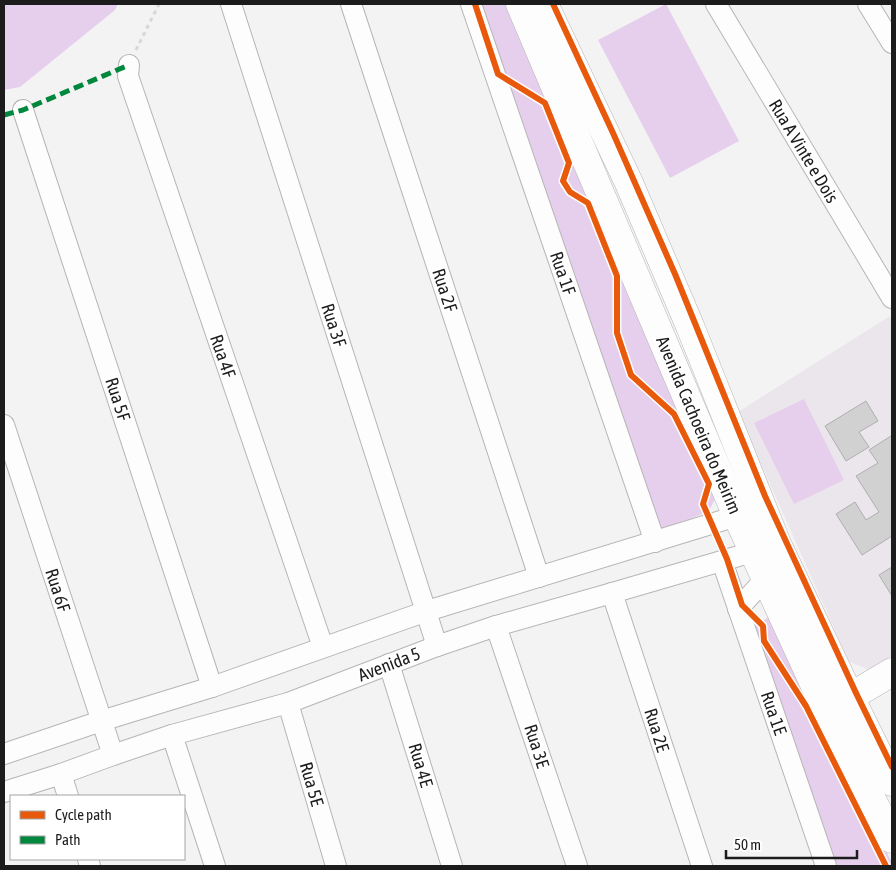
<svg xmlns="http://www.w3.org/2000/svg" width="896" height="870" font-family="'Asap Condensed',sans-serif">
<rect width="100%" height="100%" fill="#f4f3f4"/>
<polygon fill="#ebe6ec" points="890,316 892,320 892,656 870,670 849,662 738,412"/>
<g fill="#e6cfec">
<polygon points="4,4 118,4 115,10 20,87 4,90"/>
<polygon points="480,4 518,4 722,485 709,511 660,532"/>
<polygon points="666,4 739,141 670,178 598,40"/>
<polygon points="804,399 844,480 794,504 754,423"/>
<polygon points="773,615 878,837 892,862 892,866 832,866 746,630"/>
</g>
<g fill="#d2d1d2" stroke="#afaeaf">
<polygon points="866,401 878,421 859,432 869,447 846,461 825,426"/>
<polygon points="891,436 892,439 892,536 862,555 836,514 855,502 866,520 879,512 856,476 878,463 869,450"/>
<polygon points="892,567 892,596 879,575"/>
</g>
<g fill="none" stroke-linecap="round" stroke-linejoin="round">
<defs>
<g id="street">
<polyline points="231,4 437,646"/>
<polyline points="351,4 539,577"/>
<polyline points="471,4 655,542"/>
<polyline points="716,4 892,298"/>
<polyline points="868,4 892,43"/>
<polyline points="129,65 128,76 323,647"/>
<polyline points="23,110 212,687"/>
<polyline points="4,425 113,755"/>
<polyline points="722,561 826,866"/>
<polyline points="612,593 702,866"/>
<polyline points="738,609 766,578"/>
<polyline points="496,626 577,866"/>
<polyline points="389,664 452,866"/>
<polyline points="288,703 336,866"/>
<polyline points="172,735 215,866"/>
<polyline points="4,754 101,721 212,687 427,611 737,516 750,510"/>
<polyline points="61,774 68,796"/>
<polyline points="4,792 61,774 113,755 172,735 288,703 437,646 496,626 612,593 766,548"/>
<polyline points="88,859 90,866"/>
</g>
<g id="secondary">
<polyline points="520,4 737,516 827,712 892,839"/>
<polyline points="544,4 629,183 690,326 777,544 850,697 892,782"/>
<polyline points="850,697 892,672"/>
</g>
</defs>
<use href="#street" stroke="#b6b5b6" stroke-width="22"/>
<use href="#secondary" stroke="#b6b5b6" stroke-width="29"/>
<polyline stroke="#d8d7d8" stroke-width="3" stroke-dasharray="4 4" stroke-linecap="butt" points="136,50 159,4"/>
<use href="#street" stroke="#fdfdfd" stroke-width="20"/>
<use href="#secondary" stroke="#fdfdfd" stroke-width="28"/>
<polyline stroke="#00873e" stroke-width="5" stroke-dasharray="10 5" stroke-linecap="butt" points="4,115 23,110 129,65"/>
<defs>
<g id="cycleway">
<polyline points="475,4 498,74 545,103 569,163 563,181 570,192 588,203 617,276 617,333 631,375 674,414 709,484 703,504 727,559 742,605 763,626 764,641 806,706 886,866"/>
<polyline points="553,4 613,133 675,274 765,496 856,693 892,767"/>
</g>
</defs>
<use href="#cycleway" stroke="#fff" stroke-width="9"/>
<use href="#cycleway" stroke="#e8590c" stroke-width="6"/>
</g>
<g text-anchor="middle" dominant-baseline="central" stroke-width="4" stroke-linejoin="round" paint-order="stroke">
<g font-size="18" fill="#1d1c1d" stroke="#fff">
<text transform="translate(804 151) rotate(59)">Rua A Vinte e Dois</text>
<text transform="translate(563 273) rotate(71)">Rua 1F</text>
<text transform="translate(445 290) rotate(72)">Rua 2F</text>
<text transform="translate(334 325) rotate(72)">Rua 3F</text>
<text transform="translate(223 356) rotate(71)">Rua 4F</text>
<text transform="translate(118 399) rotate(72)">Rua 5F</text>
<text transform="translate(699 425) rotate(67)">Avenida Cachoeira do Meirim</text>
<text transform="translate(58 590) rotate(72)">Rua 6F</text>
<text transform="translate(389 664) rotate(-21)">Avenida 5</text>
<text transform="translate(774 713) rotate(71)">Rua 1E</text>
<text transform="translate(657 730) rotate(72)">Rua 2E</text>
<text transform="translate(537 746) rotate(72)">Rua 3E</text>
<text transform="translate(421 765) rotate(73)">Rua 4E</text>
<text transform="translate(312 784) rotate(74)">Rua 5E</text>
</g>
</g>
<rect width="896" height="870" fill="none" stroke="#1d1c1d" stroke-width="10"/>
<rect x="10" y="795" width="175" height="65" fill="#ffffff" stroke="#a5a4a5"/>
<rect x="20" y="811" width="25" height="8" fill="#e8590c" stroke="#a5a4a5"/>
<text x="55" y="820" font-size="15" fill="#1d1c1d">Cycle path</text>
<rect x="20" y="836" width="25" height="8" fill="#00873e" stroke="#a5a4a5"/>
<text x="55" y="845" font-size="15" fill="#1d1c1d">Path</text>
<path d="M726 850v8h131v-8" fill="none" stroke="#1d1c1d" stroke-width="2.5"/>
<text x="734" y="850" font-size="15" fill="#1d1c1d" stroke="#ffffff" stroke-width="4" paint-order="stroke">50 m</text>
</svg>
